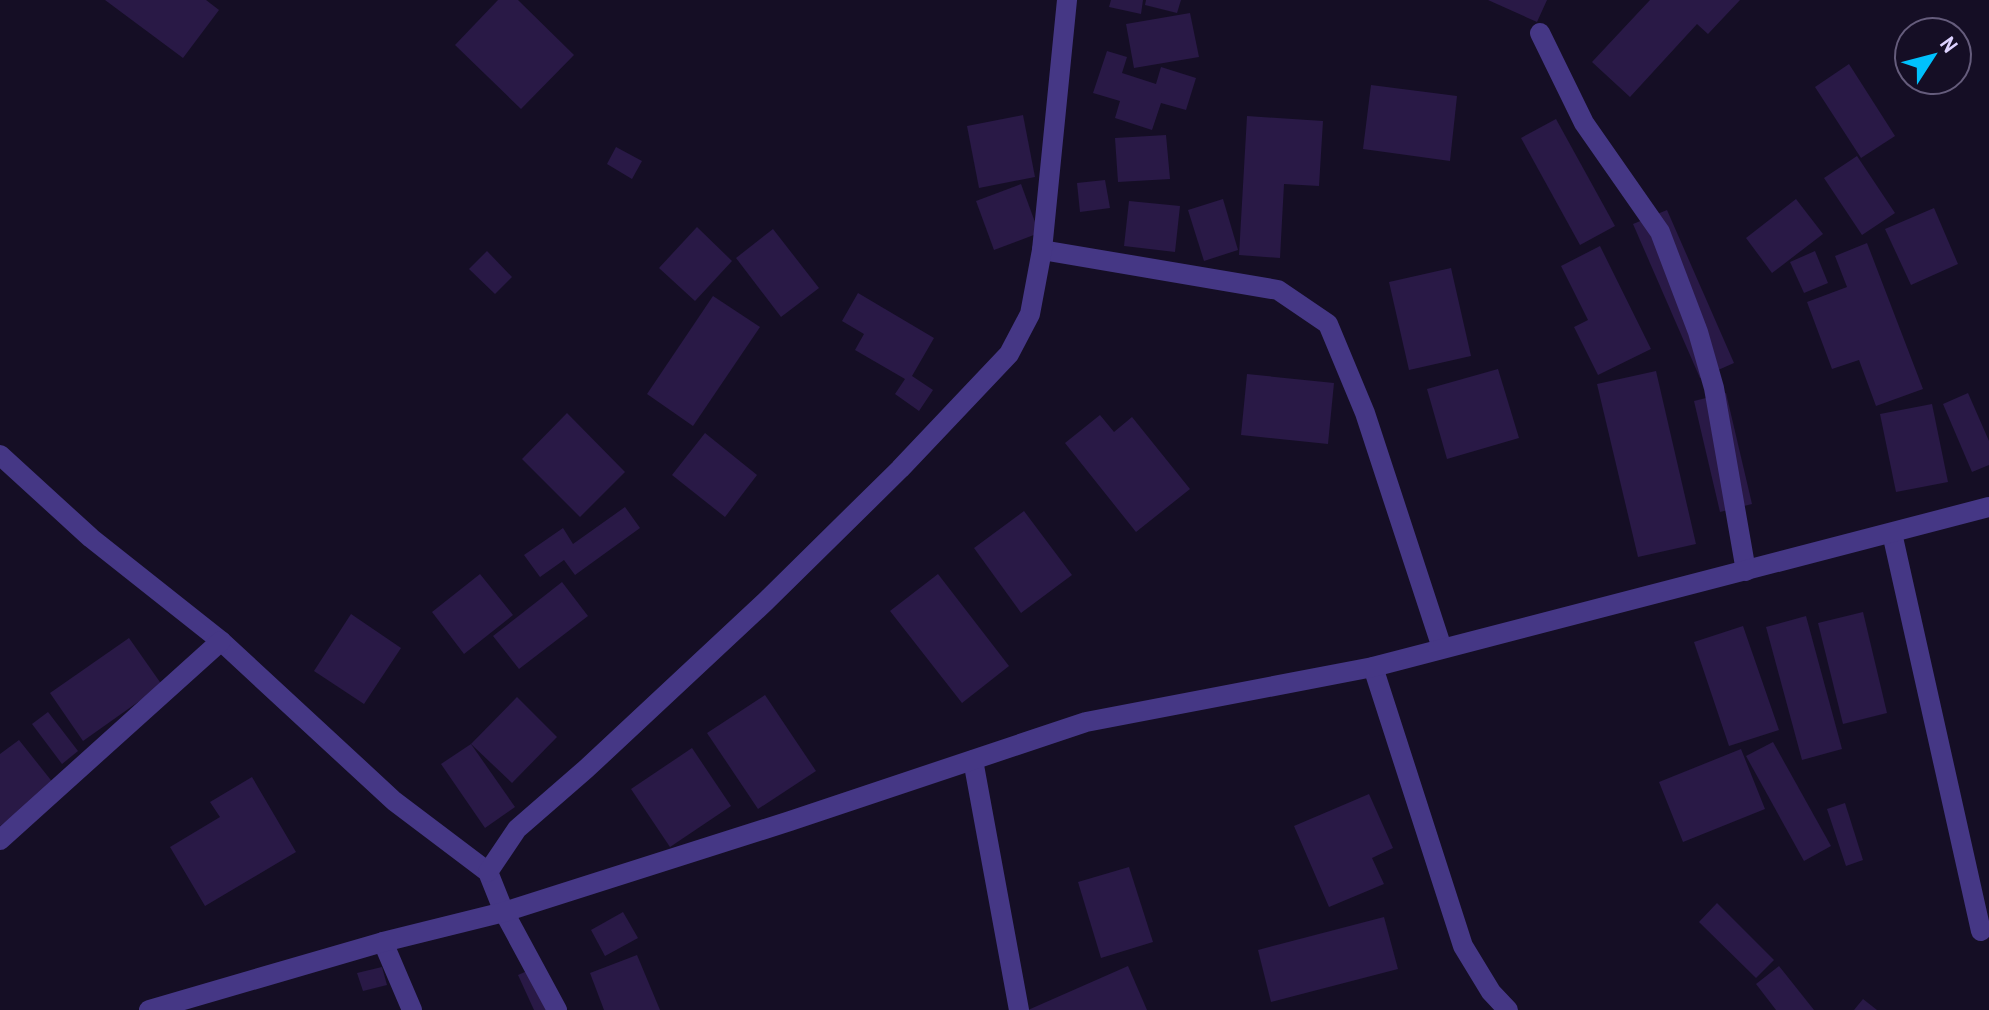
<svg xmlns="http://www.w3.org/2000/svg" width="1989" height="1010" font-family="'Archivo Narrow',sans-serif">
<rect width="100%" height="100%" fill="#150e25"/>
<g fill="#291946">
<polygon points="105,0 206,0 219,10 183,58"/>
<polygon points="498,0 518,0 574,55 521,109 455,45"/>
<polygon points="1111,0 1143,0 1141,14 1109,7"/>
<polygon points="1146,0 1181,0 1177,13 1145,5"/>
<polygon points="1488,0 1547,0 1537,22"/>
<polygon points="1650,0 1740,0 1708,34 1697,24 1630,97 1592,62"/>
<polygon points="1190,13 1199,57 1134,68 1126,24"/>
<polygon points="1107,51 1127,57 1122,73 1156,84 1161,67 1196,78 1186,110 1161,103 1152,130 1115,118 1120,101 1093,93"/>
<polygon points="1849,64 1895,136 1861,158 1815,87"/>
<polygon points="1371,85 1457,96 1450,161 1363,149"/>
<polygon points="1023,115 1035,177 979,188 967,126"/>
<polygon points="1247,116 1323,121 1319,186 1284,184 1280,258 1239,255"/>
<polygon points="1556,119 1615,226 1580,245 1521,138"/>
<polygon points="1166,135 1170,179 1118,182 1115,138"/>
<polygon points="616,147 642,161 632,179 607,164"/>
<polygon points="1857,156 1895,213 1862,235 1824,178"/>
<polygon points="1105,180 1110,208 1080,212 1077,183"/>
<polygon points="1021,184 1039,233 994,250 976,201"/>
<polygon points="1223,199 1238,250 1204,261 1188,210"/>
<polygon points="1796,199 1823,234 1772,273 1746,238"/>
<polygon points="1129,201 1180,206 1175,252 1124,246"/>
<polygon points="1934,208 1958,264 1911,285 1885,229"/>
<polygon points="1667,210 1734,363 1700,378 1633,224"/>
<polygon points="697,227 732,261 695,301 659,268"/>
<polygon points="773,229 819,288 781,317 736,258"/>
<polygon points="1867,243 1923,389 1876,406 1859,360 1832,369 1807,302 1847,287 1835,256"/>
<polygon points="1600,246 1651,349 1598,375 1574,327 1588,320 1561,266"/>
<polygon points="487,251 512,277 495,294 469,269"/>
<polygon points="1815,251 1828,283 1804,293 1790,262"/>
<polygon points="1451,268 1471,356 1409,370 1389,282"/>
<polygon points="858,293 934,338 912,376 933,390 919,411 895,394 905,379 855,350 864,334 842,321"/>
<polygon points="713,296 760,327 693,426 647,394"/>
<polygon points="1498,369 1519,438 1447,459 1427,389"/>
<polygon points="1656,371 1696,544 1638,557 1597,384"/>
<polygon points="1247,374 1334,383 1328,444 1241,435"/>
<polygon points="1726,393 1752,504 1720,512 1694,401"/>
<polygon points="1968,393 1989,441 1989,465 1972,472 1943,404"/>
<polygon points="1932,404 1948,482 1896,492 1880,414"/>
<polygon points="567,413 625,472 580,517 522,459"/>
<polygon points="1100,415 1114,432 1132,417 1190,489 1136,532 1065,443"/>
<polygon points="705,433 757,475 725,517 672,475"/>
<polygon points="625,507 640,528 575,575 564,560 540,577 524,555 563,528 573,544"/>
<polygon points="1024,511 1072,575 1021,613 974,548"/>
<polygon points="480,574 513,615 464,654 432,612"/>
<polygon points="938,574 1009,666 962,703 890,611"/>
<polygon points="562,582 588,616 519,669 493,636"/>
<polygon points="1863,612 1887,713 1843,724 1818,623"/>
<polygon points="351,614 401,648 364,704 314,671"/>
<polygon points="1806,616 1842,749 1802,760 1766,627"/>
<polygon points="1743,626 1779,730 1729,746 1694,642"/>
<polygon points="129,638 162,685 83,741 50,693"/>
<polygon points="765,695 816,771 758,809 707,733"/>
<polygon points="517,697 557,737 512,783 471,744"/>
<polygon points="48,712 78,751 62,764 32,724"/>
<polygon points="19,740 54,784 0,826 0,754"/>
<polygon points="1773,742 1831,846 1804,861 1746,756"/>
<polygon points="471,744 515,807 485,828 441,764"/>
<polygon points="692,748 731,806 670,847 631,789"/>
<polygon points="1741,749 1765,809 1683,842 1659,782"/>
<polygon points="252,777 296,852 205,906 170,847 220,817 210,802"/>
<polygon points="1369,794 1393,848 1372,858 1384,884 1329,907 1294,826"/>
<polygon points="1845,803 1863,860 1846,866 1827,809"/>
<polygon points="1129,867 1153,942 1101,958 1078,882"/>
<polygon points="1717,903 1774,960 1756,978 1699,922"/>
<polygon points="623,912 638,938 605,956 591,930"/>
<polygon points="1384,917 1398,969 1271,1002 1258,950"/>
<polygon points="637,955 660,1010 604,1010 590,973"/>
<polygon points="543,964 564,1010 534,1010 518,975"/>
<polygon points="1128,966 1147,1010 1028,1010"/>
<polygon points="1779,966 1814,1010 1776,1010 1756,984"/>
<polygon points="382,967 387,985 363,991 357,973"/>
<polygon points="1863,999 1877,1010 1854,1010"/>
</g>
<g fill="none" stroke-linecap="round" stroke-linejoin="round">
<g stroke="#453785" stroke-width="20">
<polyline points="1540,33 1584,123 1660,232 1698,332 1714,388 1746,571"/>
<polyline points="1042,250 1278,290 1328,324 1365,413 1442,648"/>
<polyline points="0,455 91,538 221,641 394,801 488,872 504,912 557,1010"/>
<polyline points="1892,533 1981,931"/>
<polyline points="1373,667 1463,946 1491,992 1508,1010"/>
<polyline points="973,760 1019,1010"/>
<polyline points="0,840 221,641"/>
<polyline points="488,872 517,829 586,769 766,601 900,469 1009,354 1030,314 1042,250 1067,0"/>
<polyline points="383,942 412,1010"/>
<polyline points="149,1010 383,942 504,912 790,821 1086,722 1373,667 1989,507"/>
</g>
</g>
<g transform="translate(1933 56) rotate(54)"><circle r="38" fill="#150e25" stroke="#655c7c" stroke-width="2"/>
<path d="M0-6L14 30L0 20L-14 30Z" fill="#00c1fd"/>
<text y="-12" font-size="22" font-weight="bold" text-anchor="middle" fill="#ddd2ff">N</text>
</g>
</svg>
